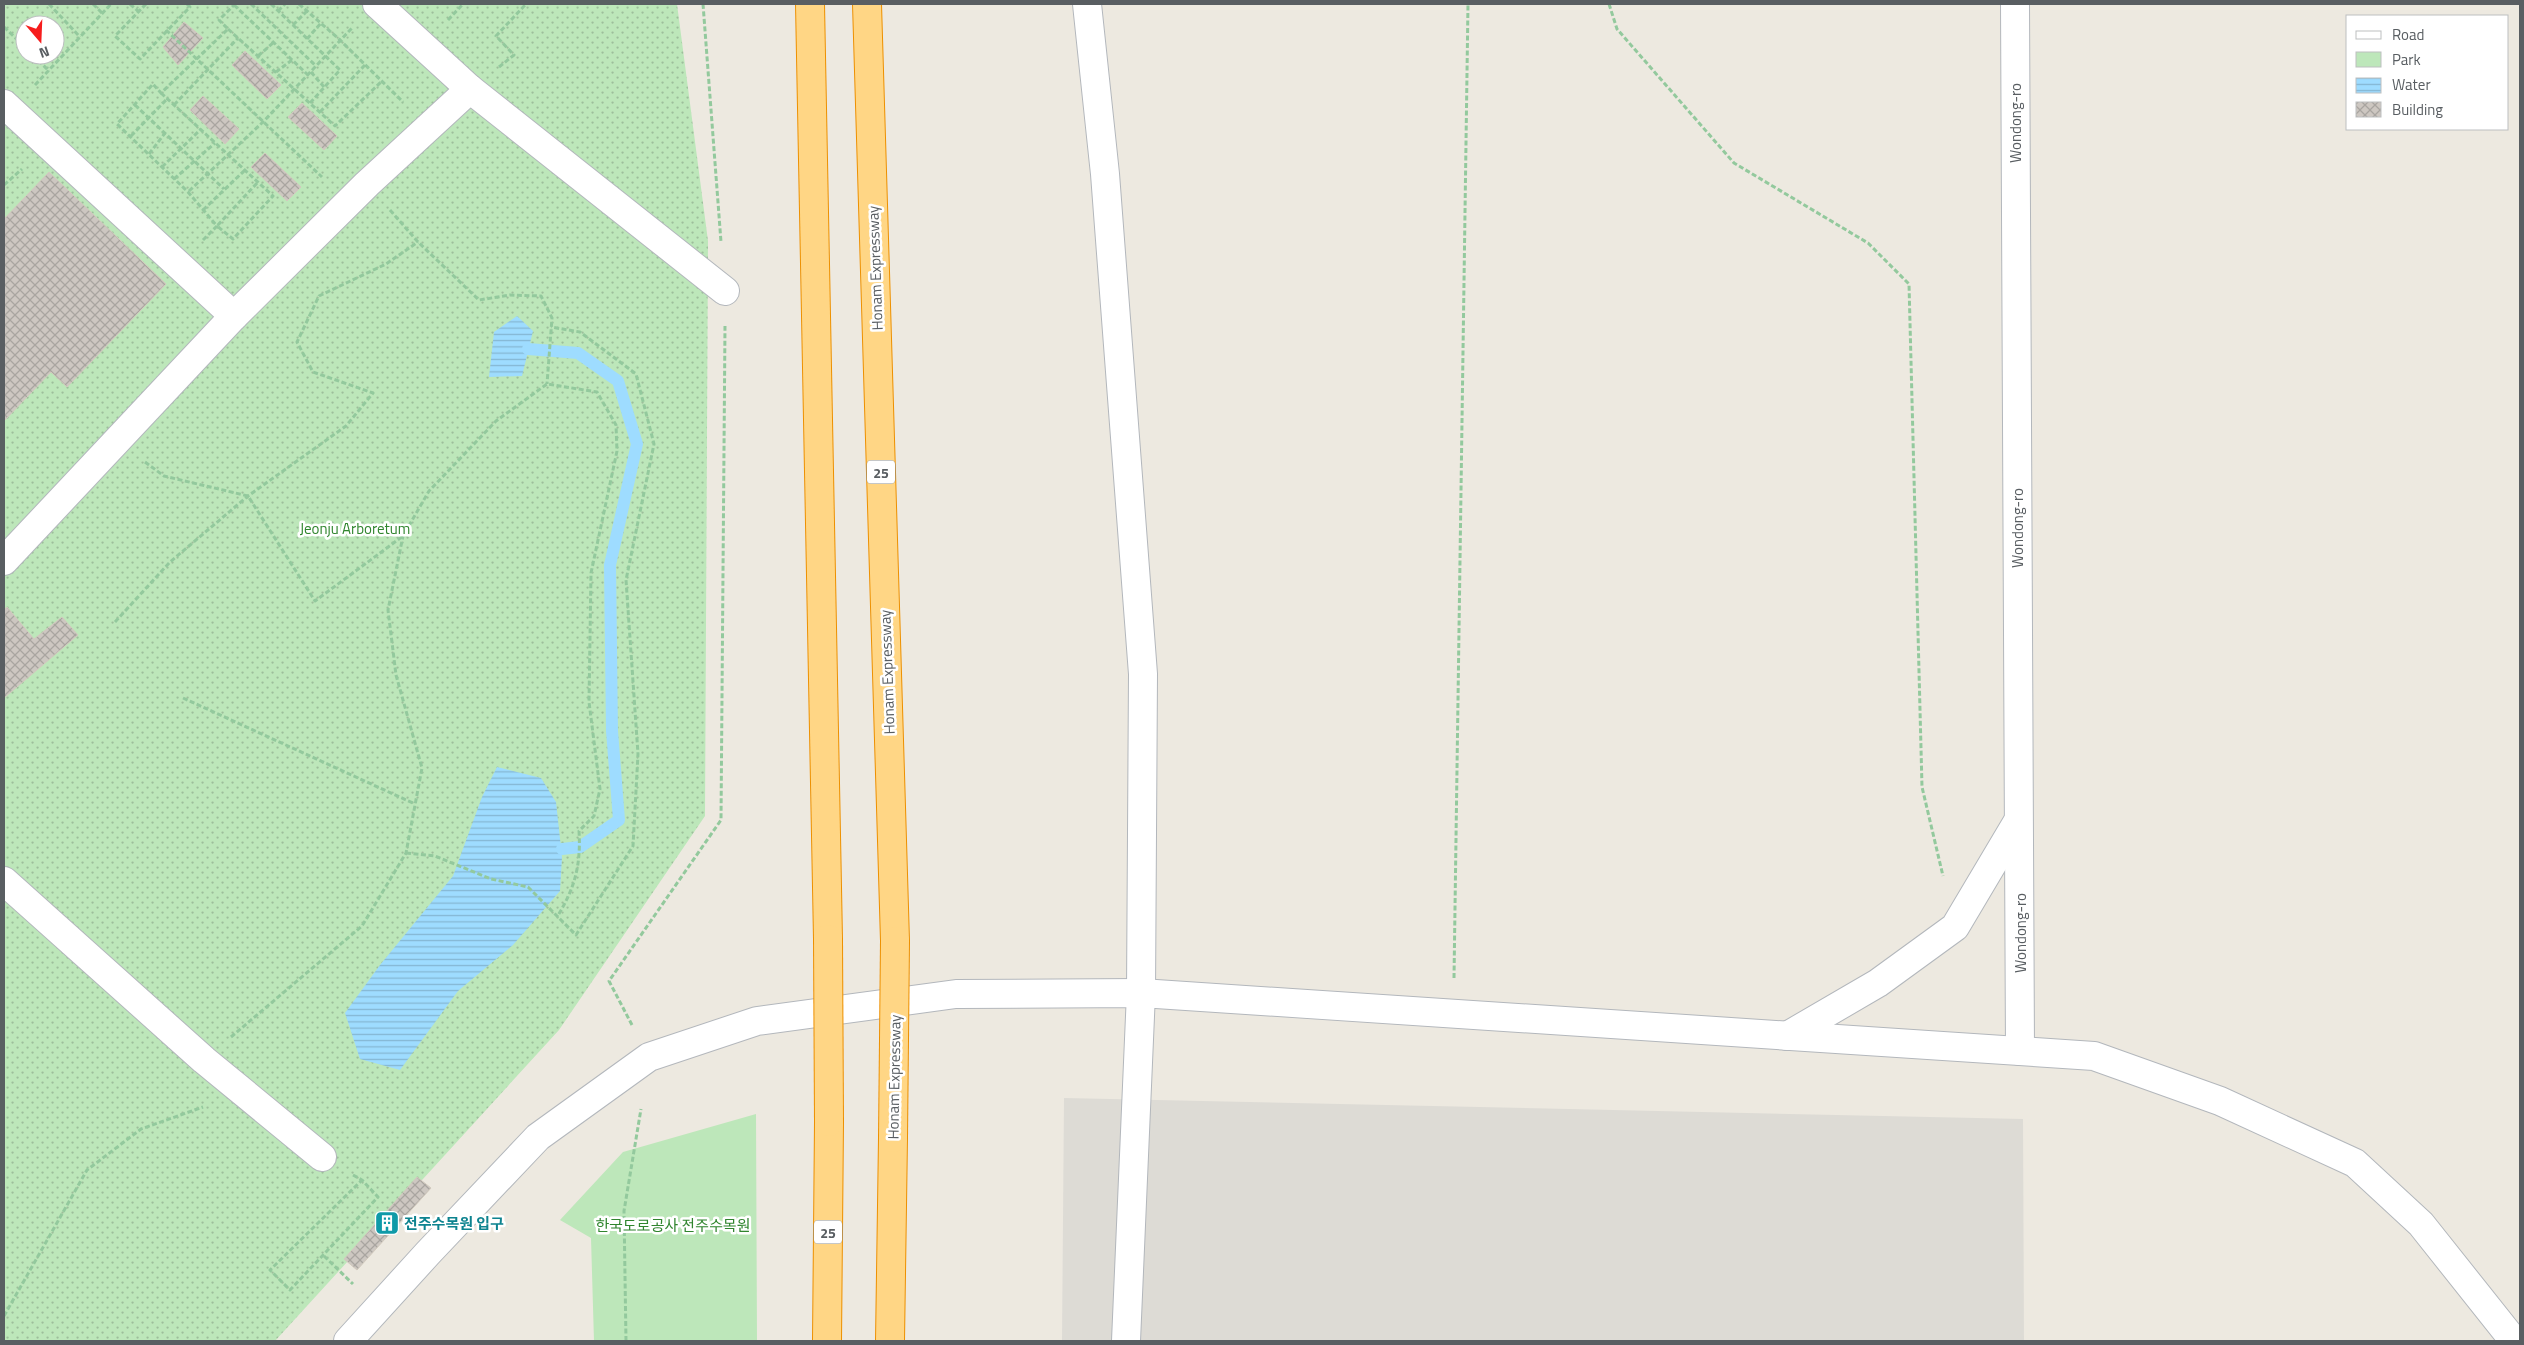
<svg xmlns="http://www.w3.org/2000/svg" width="2524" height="1345" font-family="'Titillium Web','Noto Sans KR',sans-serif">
<defs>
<pattern id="grass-dots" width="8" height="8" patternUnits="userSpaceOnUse" patternTransform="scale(1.25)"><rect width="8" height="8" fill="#bde7ba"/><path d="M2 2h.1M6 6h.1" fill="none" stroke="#9dbe9b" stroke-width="1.8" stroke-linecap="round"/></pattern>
<pattern id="water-rules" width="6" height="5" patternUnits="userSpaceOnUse" patternTransform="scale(1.25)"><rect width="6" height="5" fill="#9edcff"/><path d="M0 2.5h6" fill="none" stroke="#84b6d2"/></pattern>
<pattern id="building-cross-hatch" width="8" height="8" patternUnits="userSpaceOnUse" patternTransform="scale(1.25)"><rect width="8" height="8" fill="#cdc7c1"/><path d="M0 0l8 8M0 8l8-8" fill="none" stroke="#a9a5a0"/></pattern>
</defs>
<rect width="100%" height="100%" fill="#ede9e0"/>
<polygon fill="#dddbd5" points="1064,1098 2023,1119 2024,1341 1062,1341"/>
<path fill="url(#grass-dots)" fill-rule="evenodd" d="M 4,4 L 677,4 L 708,241 L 705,816 L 559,1030 L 275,1341 L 4,1341 ZM 25,25 L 55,25 L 55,55 L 25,55 Z"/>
<polygon fill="#bde7ba" points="756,1114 757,1341 594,1341 591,1238 560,1220 623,1152"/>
<g fill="url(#water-rules)">
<polygon points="517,316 533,331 522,376 489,377 494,332"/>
<polygon points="497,767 541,778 556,802 562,857 560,891 513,945 458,991 400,1070 360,1059 345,1013 380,965 453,876 482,797"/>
</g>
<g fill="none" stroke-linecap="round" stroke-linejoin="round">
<polyline stroke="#9edcff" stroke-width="12" points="528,349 578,353 618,381 637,444 610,565 612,731 619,820 580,847 562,849"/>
</g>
<g fill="url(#building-cross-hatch)" stroke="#d2cabe">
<polygon points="184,22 203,38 178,65 163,47"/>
<polygon points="245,51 281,85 267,99 232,65"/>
<polygon points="203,96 239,129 225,144 190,110"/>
<polygon points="302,103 337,136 324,150 288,117"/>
<polygon points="265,153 301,187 287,201 251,167"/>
<polygon points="49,172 166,284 67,387 51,372 4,421 4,219"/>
<polygon points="7,607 34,639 62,617 78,635 4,698 4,610"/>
<polygon points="417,1177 431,1188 357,1270 344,1259"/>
</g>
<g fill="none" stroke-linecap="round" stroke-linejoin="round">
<defs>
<g id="minor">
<polyline points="377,4 470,89 725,291"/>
<polyline points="1087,4 1105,174 1143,674 1141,993 1126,1341"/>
<polyline points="2015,4 2020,1051"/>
<polyline points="4,104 234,316"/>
<polyline points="4,561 234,316 367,184 470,89"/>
<polyline points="4,881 204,1060 322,1157"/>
<polyline points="1787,1036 1878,983 1955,927 2018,821"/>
<polyline points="348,1341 428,1253 538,1137 649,1057 757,1021 956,994 1141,993 2094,1056 2220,1101 2355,1163 2421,1224 2514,1341"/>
</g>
<g id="highway">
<polyline points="810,4 828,939"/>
<polyline points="867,4 895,941"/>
<polyline points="827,1341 829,1122"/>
<polyline points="890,1341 893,1138"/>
</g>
</defs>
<use href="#minor" stroke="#b3b7bc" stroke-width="30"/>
<use href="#highway" stroke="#ed9000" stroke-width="30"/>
<g stroke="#93c99d" stroke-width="3" stroke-dasharray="5 2.5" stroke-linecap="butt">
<polyline points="49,4 80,37"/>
<polyline points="93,4 102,13"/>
<polyline points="130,4 138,11"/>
<polyline points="146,4 115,36 140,59 190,7 187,4"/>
<polyline points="251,4 316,66"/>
<polyline points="271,4 340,70 310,103"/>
<polyline points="299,4 340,40 403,102"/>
<polyline points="703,4 721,242"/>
<polyline points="1609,4 1617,29 1734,163 1868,243 1909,284 1922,787 1943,876"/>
<polyline points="234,5 308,75"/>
<polyline points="278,11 285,4"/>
<polyline points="448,20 463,4"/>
<polyline points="293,25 307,11"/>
<polyline points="4,27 25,47"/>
<polyline points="228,29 335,126 382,81"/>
<polyline points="166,30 322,177"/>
<polyline points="307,39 321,23"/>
<polyline points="33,55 49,71"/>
<polyline points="258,56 274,42"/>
<polyline points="499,67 514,55 496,36 526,4"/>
<polyline points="276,72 292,60"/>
<polyline points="311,72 324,87"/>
<polyline points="35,85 111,4"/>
<polyline points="161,93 273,196 233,239 217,226 258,182"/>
<polyline points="135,105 224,189"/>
<polyline points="174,105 238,38"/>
<polyline points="320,112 365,65"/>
<polyline points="131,136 167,99"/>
<polyline points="149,154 165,133"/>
<polyline points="162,167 201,129"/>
<polyline points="174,179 215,143"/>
<polyline points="4,185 22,169"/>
<polyline points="189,191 263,122 352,28"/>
<polyline points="203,210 245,170"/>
<polyline points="390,210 418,242 479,300 510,295 541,296 552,318 547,384"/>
<polyline points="203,240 217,226 188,192 117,124 153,84 161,93 228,29 219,20 235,4"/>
<polyline points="145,462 164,476 248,496 315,601 403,536"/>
<polyline points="115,622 170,562 248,496 346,426 373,393 313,372 297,342 319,296 386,264 418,242"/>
<polyline points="183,698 415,804"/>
<polyline points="406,853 435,856 491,879 528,887 576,935 633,846 638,754 626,580 654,444 636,374 580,332 551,327"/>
<polyline points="1454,978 1468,4"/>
<polyline points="632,1025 609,981 721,820 725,326"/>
<path d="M 231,1037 L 362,926 L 406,853 L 422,768 L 396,675 L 388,610 L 403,536 L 429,491 L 496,421 L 547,384 L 597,392 L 616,425 L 617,451 L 591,573 L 589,702 L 600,789 L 594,816 L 579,831 C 581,865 575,888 557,917"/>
<polyline points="353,1175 362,1180 378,1197 290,1290 270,1270 362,1180"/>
<polyline points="324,1256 353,1284"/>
<polyline points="4,1316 87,1170 141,1129 203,1107"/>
<polyline points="626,1341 624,1211 641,1109"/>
</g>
<use href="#minor" stroke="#fff" stroke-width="28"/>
<use href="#highway" stroke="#ffd685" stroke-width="28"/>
<defs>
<g id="highway-bridge">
<polyline points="828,939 829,1122"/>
<polyline points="893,1138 895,941"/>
</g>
</defs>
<use href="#highway-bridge" stroke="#ed9000" stroke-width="30" stroke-linecap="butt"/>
<use href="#highway-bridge" stroke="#ffd685" stroke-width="28"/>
</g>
<defs>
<symbol id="building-square" viewBox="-11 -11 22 22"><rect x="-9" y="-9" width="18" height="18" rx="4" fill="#0f9aa8" stroke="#fff"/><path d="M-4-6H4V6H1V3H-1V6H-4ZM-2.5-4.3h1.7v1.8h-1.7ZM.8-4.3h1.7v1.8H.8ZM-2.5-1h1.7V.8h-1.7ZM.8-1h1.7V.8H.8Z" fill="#fff"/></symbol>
</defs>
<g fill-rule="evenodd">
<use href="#building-square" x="373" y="1209" width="28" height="28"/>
</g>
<g text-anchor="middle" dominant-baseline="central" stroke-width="5" stroke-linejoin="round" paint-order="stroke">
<g fill="#fff" stroke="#8b8e91" stroke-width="1">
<rect x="867" y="460.5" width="28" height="23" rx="4"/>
<rect x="814" y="1220.5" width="28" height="23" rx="4"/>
</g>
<g font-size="14" font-weight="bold" fill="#595e62">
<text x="881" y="472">25</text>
<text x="828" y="1232">25</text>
</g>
<g font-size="15" fill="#595e62" stroke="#fff">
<text transform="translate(2015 123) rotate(-90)">Wondong-ro</text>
<text transform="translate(875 268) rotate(-92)">Honam Expressway</text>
<text transform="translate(2017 528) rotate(-90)">Wondong-ro</text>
<text transform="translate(887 672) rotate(-92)">Honam Expressway</text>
<text transform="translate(2020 933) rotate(-90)">Wondong-ro</text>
<text transform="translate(894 1077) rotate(-89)">Honam Expressway</text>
</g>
<g font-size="15" fill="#30852e" stroke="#fff">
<text x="355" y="528">Jeonju Arboretum</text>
<text x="673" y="1225">한국도로공사 전주수목원</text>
</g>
<g font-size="15" font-weight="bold" fill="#0d838f" stroke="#fff" text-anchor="start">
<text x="404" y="1223">전주수목원 입구</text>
</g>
</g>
<rect width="2524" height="1345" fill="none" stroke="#595e62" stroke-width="10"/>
<rect x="2346" y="15" width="162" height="115" fill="#ffffff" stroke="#bdbfc0"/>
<rect x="2356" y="31" width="25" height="8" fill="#ffffff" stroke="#bdbfc0"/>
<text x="2392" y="40" font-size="15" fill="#595e62">Road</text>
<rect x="2356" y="52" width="25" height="15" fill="#bde7ba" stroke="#bdbfc0"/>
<text x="2392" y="65" font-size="15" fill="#595e62">Park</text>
<rect x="2356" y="78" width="25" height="15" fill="url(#water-rules)" stroke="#bdbfc0"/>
<text x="2392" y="90" font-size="15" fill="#595e62">Water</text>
<rect x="2356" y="102" width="25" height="15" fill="url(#building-cross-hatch)" stroke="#bdbfc0"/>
<text x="2392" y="115" font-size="15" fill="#595e62">Building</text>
<g transform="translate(40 40) rotate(161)"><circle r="24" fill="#ffffff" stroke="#bdbfc0"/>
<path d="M0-4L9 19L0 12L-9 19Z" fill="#f61d1d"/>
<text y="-8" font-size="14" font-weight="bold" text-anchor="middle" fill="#595e62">N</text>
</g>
</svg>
